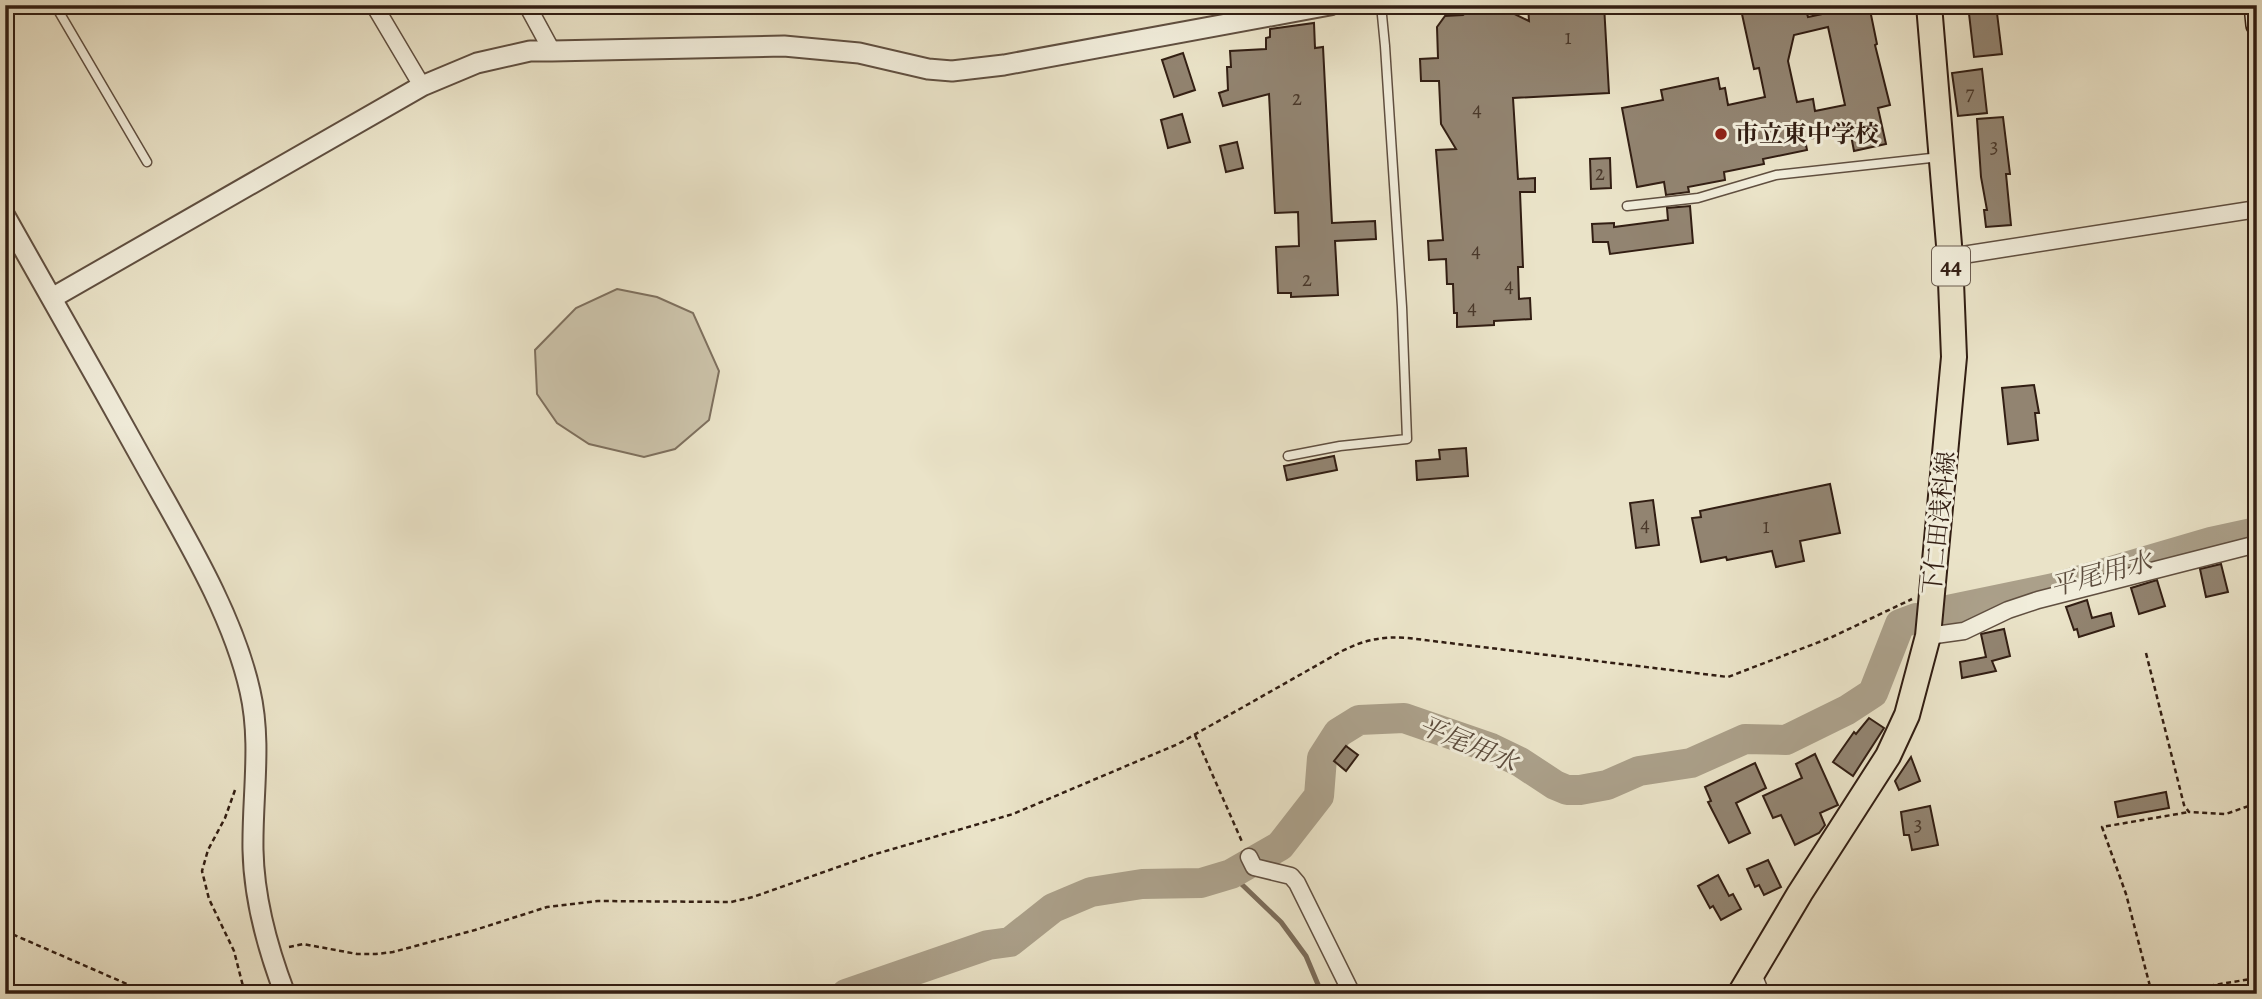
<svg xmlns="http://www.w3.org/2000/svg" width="2262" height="999" font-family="Alegreya,'Noto Serif JP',serif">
<rect width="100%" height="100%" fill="#eae3c8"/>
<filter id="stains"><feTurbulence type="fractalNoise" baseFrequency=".00286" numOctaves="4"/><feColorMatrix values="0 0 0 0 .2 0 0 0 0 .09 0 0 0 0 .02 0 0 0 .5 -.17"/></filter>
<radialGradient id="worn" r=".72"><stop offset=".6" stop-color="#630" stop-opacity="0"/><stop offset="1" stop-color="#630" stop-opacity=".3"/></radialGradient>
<polygon fill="#cbc2a9" stroke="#7e705e" stroke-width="2" points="617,289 657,297 693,313 719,371 709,420 675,449 644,457 589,444 557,423 537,394 535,350 576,308"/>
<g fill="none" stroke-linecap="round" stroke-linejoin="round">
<polyline stroke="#7b6c5a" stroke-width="5" points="1231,874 1281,922 1306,956 1322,994"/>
<g stroke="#aba08a" stroke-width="30">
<polyline points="1943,611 2054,588 2211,542 2257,532"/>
<polyline points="846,994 988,945 1010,942 1053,908 1091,892 1142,884 1201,883 1231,874 1280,846 1319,796 1322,758 1338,733 1359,720 1404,718 1491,748 1520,762 1555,785 1567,790 1580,790 1607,785 1639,771 1691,763 1745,739 1786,740 1847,710 1873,693 1900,624 1916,618"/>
</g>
</g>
<g fill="#928471" stroke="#321e13" stroke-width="2" fill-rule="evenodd">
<polygon points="1476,5 1496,5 1529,21 1528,5 1604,5 1609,93 1513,98 1518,179 1535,178 1535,192 1520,192 1523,267 1518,267 1519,299 1530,298 1531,319 1494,321 1494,325 1457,327 1457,313 1454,313 1453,284 1447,284 1446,259 1429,260 1428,241 1443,240 1436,150 1456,149 1441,124 1439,81 1421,81 1420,59 1438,58 1437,27 1445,16 1463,15"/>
<path d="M 1740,5 L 1779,5 L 1784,11 L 1805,7 L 1808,17 L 1846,9 L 1845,5 L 1869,5 L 1877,44 L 1875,45 L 1890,105 L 1878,108 L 1886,144 L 1854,151 L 1850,130 L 1805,140 L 1807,150 L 1763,159 L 1764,164 L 1724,172 L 1725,180 L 1688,187 L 1689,192 L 1666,195 L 1664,182 L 1637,187 L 1622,108 L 1663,100 L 1661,90 L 1718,78 L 1720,89 L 1725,88 L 1728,105 L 1765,97 L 1759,68 L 1754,69 ZM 1828,27 L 1845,105 L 1815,111 L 1813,99 L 1797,102 L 1788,61 L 1794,35 Z"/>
<polygon points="1968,5 1996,5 2002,54 1974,57"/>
<polygon points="1314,23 1315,48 1323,47 1332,223 1375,221 1376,239 1335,241 1338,295 1291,297 1291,293 1278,293 1276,247 1299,246 1298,212 1275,213 1269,94 1223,106 1219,93 1228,90 1227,67 1231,67 1230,51 1266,49 1266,38 1270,37 1270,29"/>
<polygon points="1183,53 1195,90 1174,97 1162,60"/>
<polygon points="1982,69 1987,113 1958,116 1952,73"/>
<polygon points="1182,114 1190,142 1168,148 1161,120"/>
<polygon points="2003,117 2010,174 2006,174 2011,225 1986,227 1984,210 1987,210 1981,177 1977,119"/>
<polygon points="1237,142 1243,168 1226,172 1220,146"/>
<polygon points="1610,158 1611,188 1591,189 1590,159"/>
<polygon points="1690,206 1693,243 1610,254 1608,242 1593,242 1592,224 1614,223 1614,227 1668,220 1667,208"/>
<polygon points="2034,385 2039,413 2035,413 2038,440 2008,444 2002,388"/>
<polygon points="1466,448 1468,476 1417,480 1416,461 1440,459 1439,450"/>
<polygon points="1334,456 1337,470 1287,480 1284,466"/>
<polygon points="1830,484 1840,533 1800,541 1804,561 1776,567 1772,551 1727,560 1726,557 1701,562 1692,518 1701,517 1700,511"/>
<polygon points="1653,500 1659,545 1636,548 1630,503"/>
<polygon points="2221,564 2228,592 2206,597 2200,569"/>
<polygon points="2157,580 2165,606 2139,614 2131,588"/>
<polygon points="2087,600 2092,618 2111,613 2114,626 2079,637 2077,629 2074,630 2066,607"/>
<polygon points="2004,629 2010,656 1992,661 1996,671 1962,678 1960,662 1986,657 1981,634"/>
<polygon points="1869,718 1884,728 1853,776 1833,762 1854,732 1856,734"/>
<polygon points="1346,746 1358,755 1346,771 1334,761"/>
<polygon points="1815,754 1838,805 1820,813 1825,825 1819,833 1795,845 1781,815 1773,818 1763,796 1802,778 1796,764"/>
<polygon points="1911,757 1920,781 1899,790 1895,781"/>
<polygon points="1755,763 1766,788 1736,803 1750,833 1729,843 1708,802 1711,801 1705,787"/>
<polygon points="2166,792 2169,808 2118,817 2115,802"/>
<polygon points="1930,806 1938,845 1912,850 1909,835 1904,835 1901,812"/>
<polygon points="1768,860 1781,887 1764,895 1759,885 1755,887 1747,869"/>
<polygon points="1718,875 1729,896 1733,894 1741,909 1721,920 1713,906 1710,908 1698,886"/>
</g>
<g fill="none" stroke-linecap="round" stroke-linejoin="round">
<defs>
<g id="service">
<polyline points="55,5 147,162"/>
<polyline points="1627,206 1698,198 1776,175 1940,157"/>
<polyline points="1288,456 1340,446 1407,439 1402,307 1385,46 1381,5"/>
</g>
<g id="minor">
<polyline points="374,5 422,86"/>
<polyline points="527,5 552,51"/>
<polyline points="1950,257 2257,209"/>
<polyline points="1928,636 1964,631 2008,610 2038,600 2257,544"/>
<polyline points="1249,857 1254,867 1291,876 1297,883 1352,994"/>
<polyline points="1753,974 1761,994"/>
</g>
<g id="tertiary">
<path d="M 5,216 C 53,301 101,385 148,470 C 186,538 233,615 250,691 C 262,743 252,797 253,850 C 254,900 267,947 285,994"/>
<polyline points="52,298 422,86 477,63 530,51 552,51 784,46 859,53 928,69 952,71 1004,65 1330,5"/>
</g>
<polyline id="secondary" points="2255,5 2257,25"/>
<polyline id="primary" points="1740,994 1800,893 1888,756 1907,715 1928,636 1954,357 1950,257 1929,5"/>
</defs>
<use href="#service" stroke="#604f40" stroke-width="11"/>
<use href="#minor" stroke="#604f40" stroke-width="19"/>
<use href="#tertiary" stroke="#604f40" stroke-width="23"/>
<use href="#secondary" stroke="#321e13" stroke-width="24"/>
<use href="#primary" stroke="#321e13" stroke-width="28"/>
<g stroke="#321e13" stroke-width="2.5" stroke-dasharray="5 3.5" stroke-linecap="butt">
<polyline points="2146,653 2184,805 2189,812 2226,814 2257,803"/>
<polyline points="1195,735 1243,844"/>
<polyline points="235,790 225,818 208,850 202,871 209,899 234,951 245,994"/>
<polyline points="5,931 150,994"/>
<path d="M 289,947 L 303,944 L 357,954 L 376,954 L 393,952 L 475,930 L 547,907 L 598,901 L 731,902 L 753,897 L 872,855 L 1013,814 L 1178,744 L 1342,651 C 1364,640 1382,636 1408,638 L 1728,677 L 1832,637 L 1912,599"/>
<polyline points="2152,994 2126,894 2102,827 2189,812"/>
<polyline points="2159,994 2257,978"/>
</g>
<use href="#service" stroke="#f1eddb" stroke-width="8"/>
<use href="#minor" stroke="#f1eddb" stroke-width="16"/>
<use href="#tertiary" stroke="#f1eddb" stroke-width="19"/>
<use href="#secondary" stroke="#f1eddb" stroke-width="21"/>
<use href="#primary" stroke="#eae3c8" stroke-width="24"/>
</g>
<circle fill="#8f2418" stroke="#f1eddb" stroke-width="2.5" cx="1721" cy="134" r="7"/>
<g text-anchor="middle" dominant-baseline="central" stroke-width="6" stroke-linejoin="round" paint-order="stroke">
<g font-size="21" fill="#4a382a">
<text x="1568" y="37">1</text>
<text x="1970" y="93">7</text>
<text x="1297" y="98">2</text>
<text x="1477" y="109">4</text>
<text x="1994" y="146">3</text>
<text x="1600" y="173">2</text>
<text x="1476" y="250">4</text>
<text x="1307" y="279">2</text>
<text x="1509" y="285">4</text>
<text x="1472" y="307">4</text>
<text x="1645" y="524">4</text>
<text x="1766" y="526">1</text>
<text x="1918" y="824">3</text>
</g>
<rect fill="#f1eddb" stroke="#6b5c4f" stroke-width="2" x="1932" y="246.5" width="38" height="39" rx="5"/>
<g font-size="23" font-weight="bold" fill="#321e13">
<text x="1951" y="266">44</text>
</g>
<g font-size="24" font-weight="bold" fill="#321e13" stroke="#f1eddb" text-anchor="start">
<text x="1735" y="134">市立東中学校</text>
</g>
<g font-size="24" fill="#321e13" stroke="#f1eddb">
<text transform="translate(1939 523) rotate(-84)">下仁田浅科線</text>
</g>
<g font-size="26" font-style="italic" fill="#5c4c3d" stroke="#f1eddb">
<text transform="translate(2101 574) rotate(-15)">平尾用水</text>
<text transform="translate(1468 744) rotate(23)">平尾用水</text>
</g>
</g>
<rect width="2262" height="999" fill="none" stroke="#eae3c8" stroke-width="28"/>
<rect x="7" y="7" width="2248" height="985" fill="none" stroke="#321e13" stroke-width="3.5"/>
<rect x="14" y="14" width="2234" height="971" fill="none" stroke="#321e13" stroke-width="2"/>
<rect width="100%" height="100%" filter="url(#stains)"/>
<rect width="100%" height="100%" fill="url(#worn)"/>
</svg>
